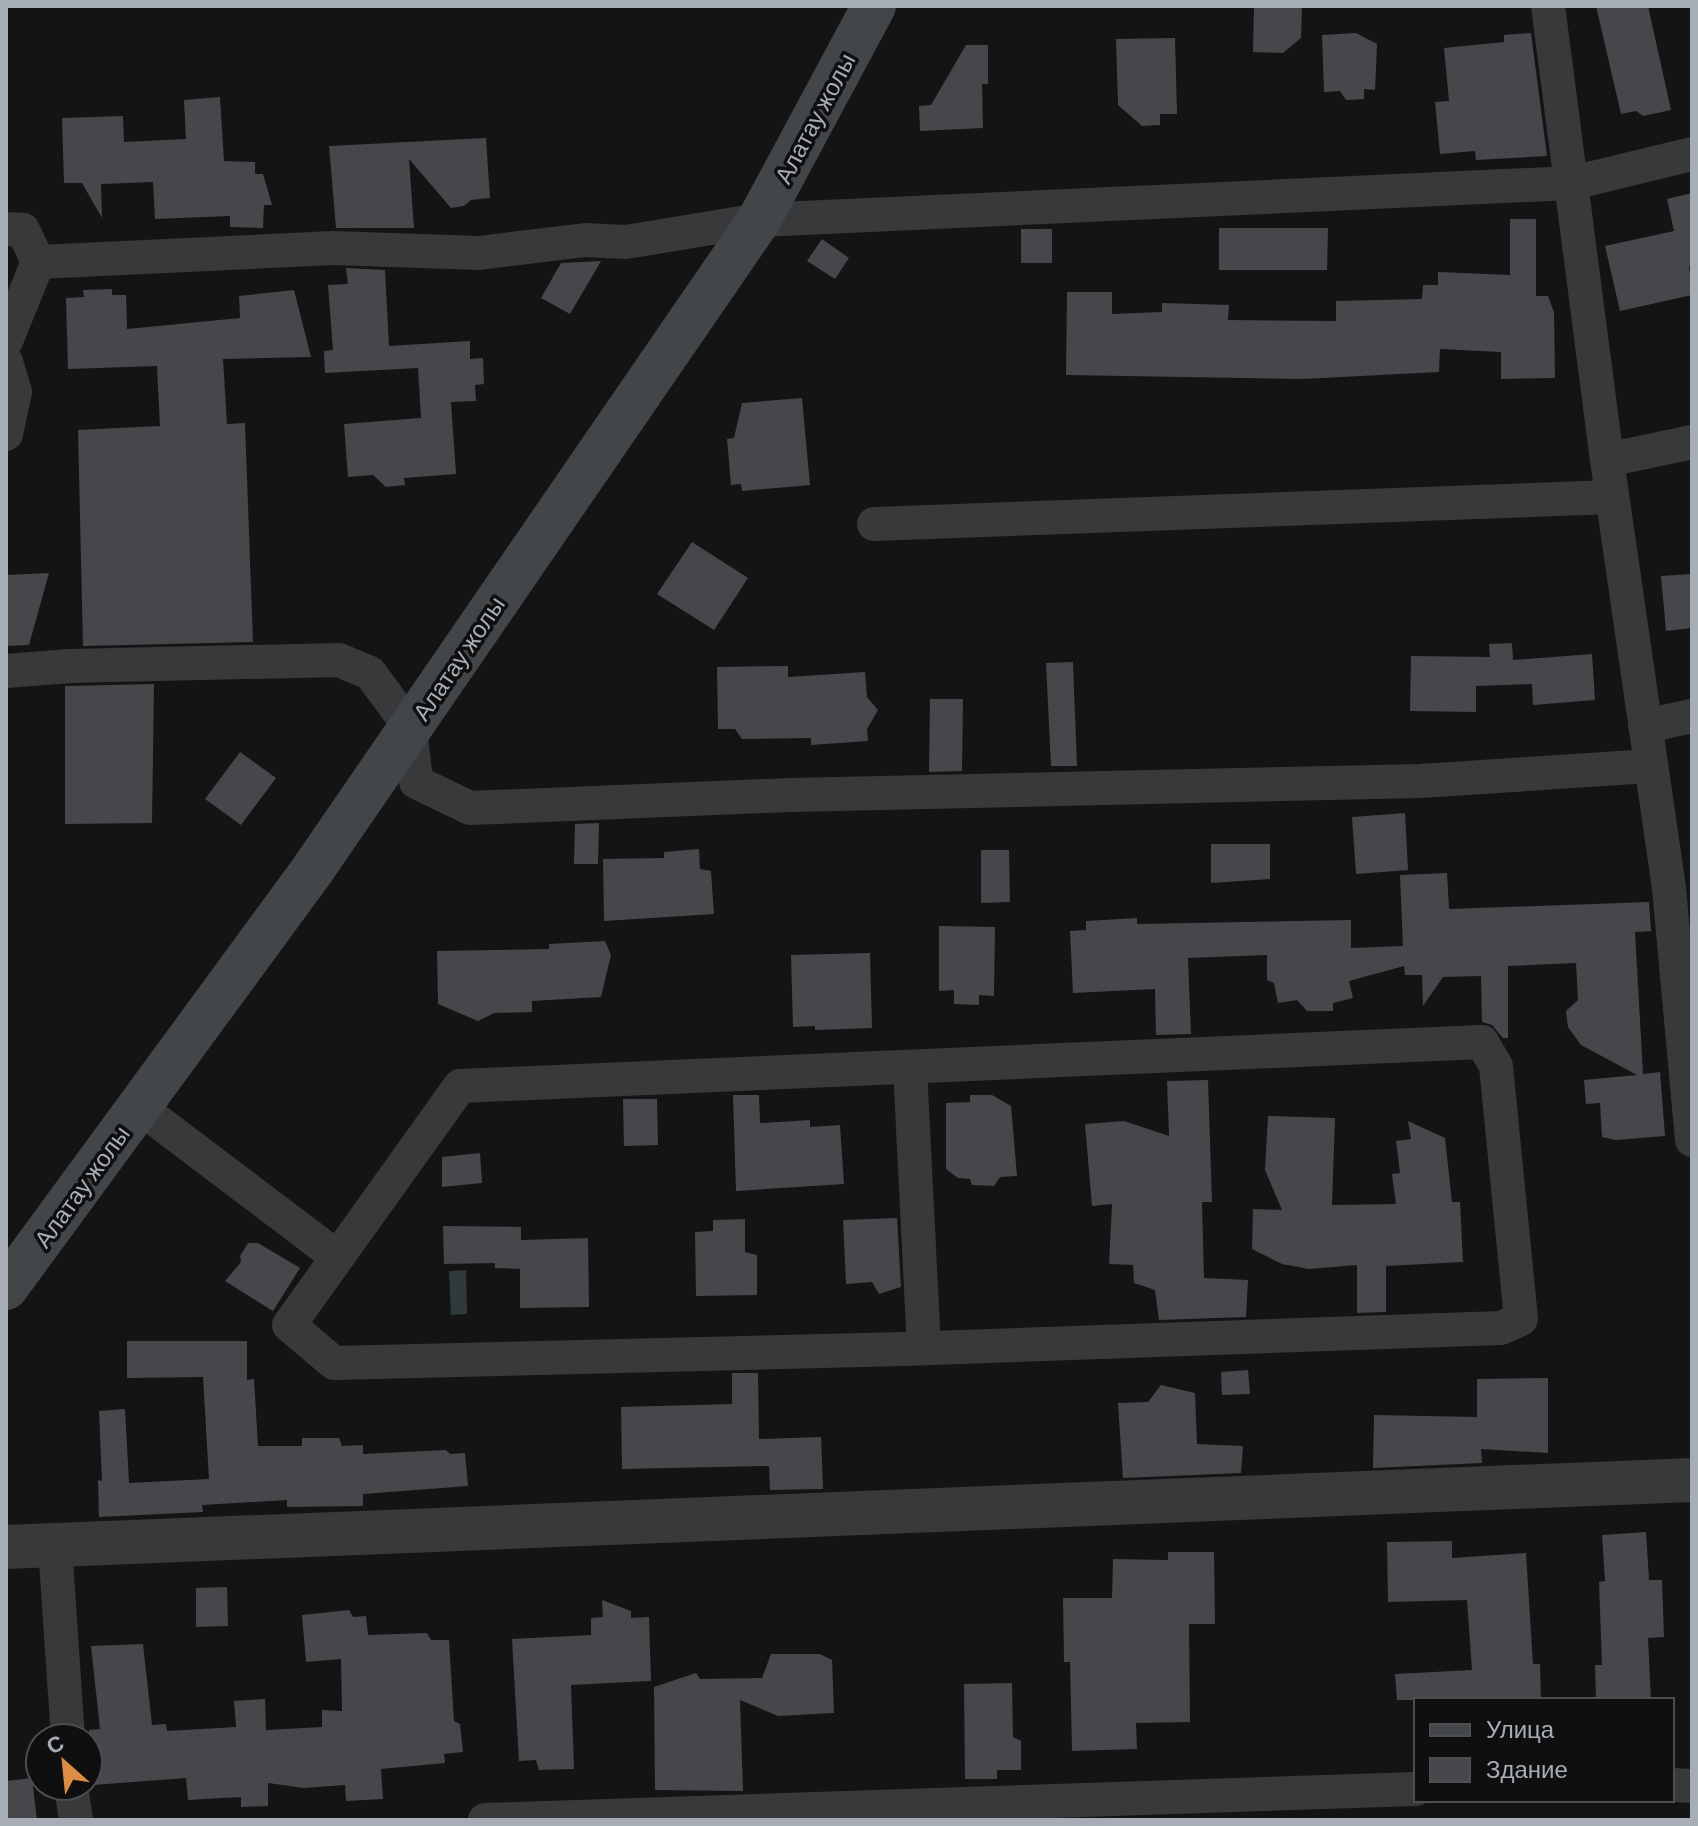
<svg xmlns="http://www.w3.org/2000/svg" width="1698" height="1826" font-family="Barlow,sans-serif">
<rect width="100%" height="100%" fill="#141415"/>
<polygon fill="#303a3e" points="466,1270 467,1314 451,1315 449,1271"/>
<g fill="#46474a">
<polygon points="1254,6 1302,6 1301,38 1283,53 1253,52"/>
<polygon points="1596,6 1648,6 1671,110 1643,116 1636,111 1621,114"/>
<polygon points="1356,33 1377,44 1375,90 1364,89 1364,99 1346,100 1340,91 1324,92 1322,35"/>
<polygon points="1531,33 1547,156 1476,160 1475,151 1440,154 1435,102 1449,101 1444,48 1504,42 1504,35"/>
<polygon points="1175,38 1177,114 1160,114 1160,125 1142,126 1118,105 1116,39"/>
<polygon points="966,45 988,45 988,84 982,84 983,128 920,131 919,106 931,105"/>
<polygon points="220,97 224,161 255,162 255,174 263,174 272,205 264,205 263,228 230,227 230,216 155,219 153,182 101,184 102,218 82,183 64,183 62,118 123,116 124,142 186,139 184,100"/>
<polygon points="486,138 490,198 471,200 464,206 451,208 409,159 414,228 336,228 329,146"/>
<polygon points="1692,193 1692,266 1689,266 1692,295 1620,311 1605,246 1674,231 1667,199"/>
<polygon points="1510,219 1536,219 1536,296 1548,296 1554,312 1555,378 1501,379 1501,352 1440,349 1439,372 1302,379 1066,375 1067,292 1112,292 1112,314 1162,312 1162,303 1229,305 1228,320 1336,321 1336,301 1422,299 1423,285 1438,285 1438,272 1510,275"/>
<polygon points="1219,228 1328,228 1327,270 1219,270"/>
<rect x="1021" y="229" width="31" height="34"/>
<polygon points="822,239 849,258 835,279 807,261"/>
<polygon points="601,261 570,314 541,298 561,263"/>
<polygon points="346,268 385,270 389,346 470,341 470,359 483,358 484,384 475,385 476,401 451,402 456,474 404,478 405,485 386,487 373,475 348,477 344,424 421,418 418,368 325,373 324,351 333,350 328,285 348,284"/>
<polygon points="112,289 112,295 126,295 127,329 240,318 239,296 294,290 311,357 223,359 227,424 245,423 253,642 83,646 78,430 160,426 157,366 68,369 66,298 84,297 83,290"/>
<polygon points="802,398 810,485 742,491 741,484 731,485 727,439 734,438 742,403"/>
<polygon points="692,542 748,578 714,630 657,594"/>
<polygon points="49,573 29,645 6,646 6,575"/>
<polygon points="1692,574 1692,628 1666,631 1661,576"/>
<polygon points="1512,643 1513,660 1592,654 1595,700 1533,705 1532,684 1476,686 1476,712 1410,711 1411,656 1490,657 1489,644"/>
<polygon points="1073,662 1077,766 1051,766 1046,663"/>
<polygon points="788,666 788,677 865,672 867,697 878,710 867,729 868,741 811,745 811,738 742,739 735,729 718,729 717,667"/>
<polygon points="154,684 152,823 65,824 65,686"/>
<polygon points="930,699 963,699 962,771 929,772"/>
<polygon points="240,752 276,778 241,825 205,799"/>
<polygon points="1405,813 1408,870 1356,874 1352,817"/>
<polygon points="599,823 598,864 574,864 575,824"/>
<polygon points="1211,844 1270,844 1270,879 1211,883"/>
<polygon points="699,849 700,869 711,871 714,914 604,921 603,859 664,858 664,852"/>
<polygon points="981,850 1009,850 1010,902 981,903"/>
<polygon points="1447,873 1449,909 1649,902 1651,931 1635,932 1643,1074 1660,1072 1665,1136 1616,1140 1602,1137 1600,1103 1586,1104 1584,1080 1637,1075 1581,1045 1568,1027 1566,1011 1578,1000 1576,963 1508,966 1508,1038 1503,1038 1492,1025 1482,1022 1481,976 1443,977 1423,1006 1422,975 1405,975 1404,966 1349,981 1353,998 1333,1003 1333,1011 1307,1011 1297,1000 1278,1003 1274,983 1267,980 1267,955 1188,958 1191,1034 1156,1035 1155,989 1073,993 1070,931 1086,930 1086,921 1137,918 1137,924 1351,920 1351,948 1403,946 1400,875"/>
<polygon points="939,926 995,927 994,996 979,995 979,1005 954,1004 954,990 939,991"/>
<polygon points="605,941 611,955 601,997 532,1001 532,1012 494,1013 478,1021 438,1004 437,951 549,949 549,944"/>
<polygon points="870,953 872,1028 815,1030 815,1026 793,1027 791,955"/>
<polygon points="1208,1080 1212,1202 1202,1202 1204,1278 1248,1280 1246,1317 1159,1320 1155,1290 1134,1283 1133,1265 1109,1264 1112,1204 1092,1206 1085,1124 1124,1121 1169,1136 1167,1081"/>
<polygon points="733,1095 759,1095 760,1123 810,1120 810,1127 840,1125 844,1184 736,1191"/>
<polygon points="970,1095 992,1095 1011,1106 1017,1176 1000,1177 994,1186 972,1185 970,1179 958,1178 946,1169 946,1103 970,1102"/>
<polygon points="623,1099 657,1099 658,1145 624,1146"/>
<polygon points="1268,1116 1335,1118 1332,1205 1396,1204 1392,1174 1400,1173 1396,1141 1411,1139 1408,1121 1445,1138 1452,1202 1460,1202 1463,1262 1386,1266 1386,1312 1357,1313 1357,1265 1309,1269 1282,1264 1252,1249 1253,1209 1282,1210 1265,1170"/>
<polygon points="480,1153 482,1183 442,1187 442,1157"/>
<polygon points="897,1218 901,1287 879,1294 872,1282 846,1284 843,1220"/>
<polygon points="745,1219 745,1252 757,1255 757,1295 696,1296 695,1232 713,1231 713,1220"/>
<polygon points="443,1226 521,1227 521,1240 588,1238 589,1307 520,1308 520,1269 495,1268 495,1263 444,1264"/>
<polygon points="248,1243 258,1243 300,1268 273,1311 225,1281 241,1262 240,1256"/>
<polygon points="127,1341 247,1341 247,1380 254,1379 258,1446 302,1446 302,1438 339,1438 342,1446 363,1445 363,1454 446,1450 450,1454 465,1453 468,1486 363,1494 363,1506 287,1507 287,1500 202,1505 203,1512 99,1517 98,1480 102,1481 99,1411 125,1409 129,1483 209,1479 203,1377 127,1378"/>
<polygon points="1248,1370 1250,1394 1222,1395 1221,1372"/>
<polygon points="732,1373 758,1373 759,1439 821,1437 823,1489 770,1490 769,1466 622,1469 621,1407 732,1404"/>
<polygon points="1548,1378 1548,1453 1481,1449 1482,1463 1373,1468 1374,1415 1477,1417 1477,1379"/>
<polygon points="1161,1385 1195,1393 1197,1444 1243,1446 1241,1473 1123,1478 1118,1403 1148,1402"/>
<polygon points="1646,1532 1649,1580 1662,1580 1664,1637 1648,1638 1651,1700 1596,1700 1595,1665 1602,1665 1599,1582 1605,1581 1602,1535"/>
<polygon points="1452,1541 1452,1558 1526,1553 1533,1664 1540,1664 1541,1700 1397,1700 1395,1674 1472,1670 1467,1600 1388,1602 1387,1542"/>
<polygon points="1168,1552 1214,1552 1215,1624 1189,1624 1190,1722 1136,1723 1137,1749 1072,1751 1070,1662 1064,1662 1063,1598 1112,1598 1113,1559 1168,1560"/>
<polygon points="227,1587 228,1626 196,1627 196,1588"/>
<polygon points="602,1600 631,1611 631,1618 649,1617 651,1681 571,1685 574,1769 539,1770 536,1760 519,1761 512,1639 591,1635 591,1618 603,1617"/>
<polygon points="349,1610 353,1617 366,1616 368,1635 427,1633 431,1640 449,1640 454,1721 460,1724 463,1752 444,1754 445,1763 381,1769 383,1799 346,1801 345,1785 304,1788 268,1783 268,1806 241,1807 241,1797 188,1800 186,1778 93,1785 89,1730 100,1729 91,1646 143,1644 152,1725 166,1724 167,1731 236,1727 234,1701 265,1699 266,1730 322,1727 322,1710 342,1711 341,1659 306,1662 302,1615"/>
<polygon points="771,1654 820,1654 832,1660 834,1713 778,1716 740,1700 743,1791 655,1790 654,1687 696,1673 700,1679 762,1678"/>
<polygon points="1012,1683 1013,1737 1021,1741 1021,1770 997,1770 997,1779 965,1779 964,1684"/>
<polygon points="32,1778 37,1820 6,1820 6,1781"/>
</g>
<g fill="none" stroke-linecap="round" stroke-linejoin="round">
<g stroke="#37393b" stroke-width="34">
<polyline points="1548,6 1607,460 1669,888 1692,1140"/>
<polyline points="6,229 23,230 38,262"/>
<polyline points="6,341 38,262 333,248 479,253 585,240 626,242 759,220 1572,183 1692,154"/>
<polyline points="6,362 15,392 6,434"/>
<polyline points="1607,460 1692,442"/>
<polyline points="874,524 1612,497"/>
<polyline points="6,671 70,666 339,660 370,673 410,727 416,782 470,808 791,795 1421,781 1650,766"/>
<polyline points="1645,726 1692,716"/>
<polygon points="1482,1042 1496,1066 1521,1319 1501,1328 903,1349 334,1363 289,1325 460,1086"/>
<polyline points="910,1068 924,1348"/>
<polyline points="139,1107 336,1256"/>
<polyline points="55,1546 68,1738"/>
<polyline points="1672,1785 1692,1786"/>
<polyline points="71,1786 76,1820"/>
<polyline points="485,1820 1416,1789"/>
</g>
<polyline stroke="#37393b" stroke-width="44" points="6,1547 1692,1480"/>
<polyline stroke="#434649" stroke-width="44" points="6,1288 311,872 759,220 874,6"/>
</g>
<g text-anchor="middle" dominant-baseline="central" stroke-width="7" stroke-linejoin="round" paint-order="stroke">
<g font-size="24" fill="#a7adb4" stroke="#0f0f10">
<text transform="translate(814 118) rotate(-62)">Алатау жолы</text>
<text transform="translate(458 658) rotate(-56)">Алатау жолы</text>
<text transform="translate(81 1186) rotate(-54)">Алатау жолы</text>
</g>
</g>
<rect width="1698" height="1826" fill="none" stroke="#a7adb4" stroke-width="16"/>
<rect x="1414" y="1698" width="260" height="104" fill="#0f0f10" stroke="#4c4e52" stroke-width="2"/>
<rect x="1430" y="1724" width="40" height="12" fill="#434649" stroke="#4c4e52" stroke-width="2"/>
<text x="1486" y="1738" font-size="24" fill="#a7adb4">Улица</text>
<rect x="1430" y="1758" width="40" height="24" fill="#46474a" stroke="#4c4e52" stroke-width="2"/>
<text x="1486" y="1778" font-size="24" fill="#a7adb4">Здание</text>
<g transform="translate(64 1762) rotate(333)"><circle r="38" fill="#0f0f10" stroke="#4c4e52" stroke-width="2"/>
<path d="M0-6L14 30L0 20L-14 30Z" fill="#db8c45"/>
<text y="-12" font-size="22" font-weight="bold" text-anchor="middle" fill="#a7adb4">С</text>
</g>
</svg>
